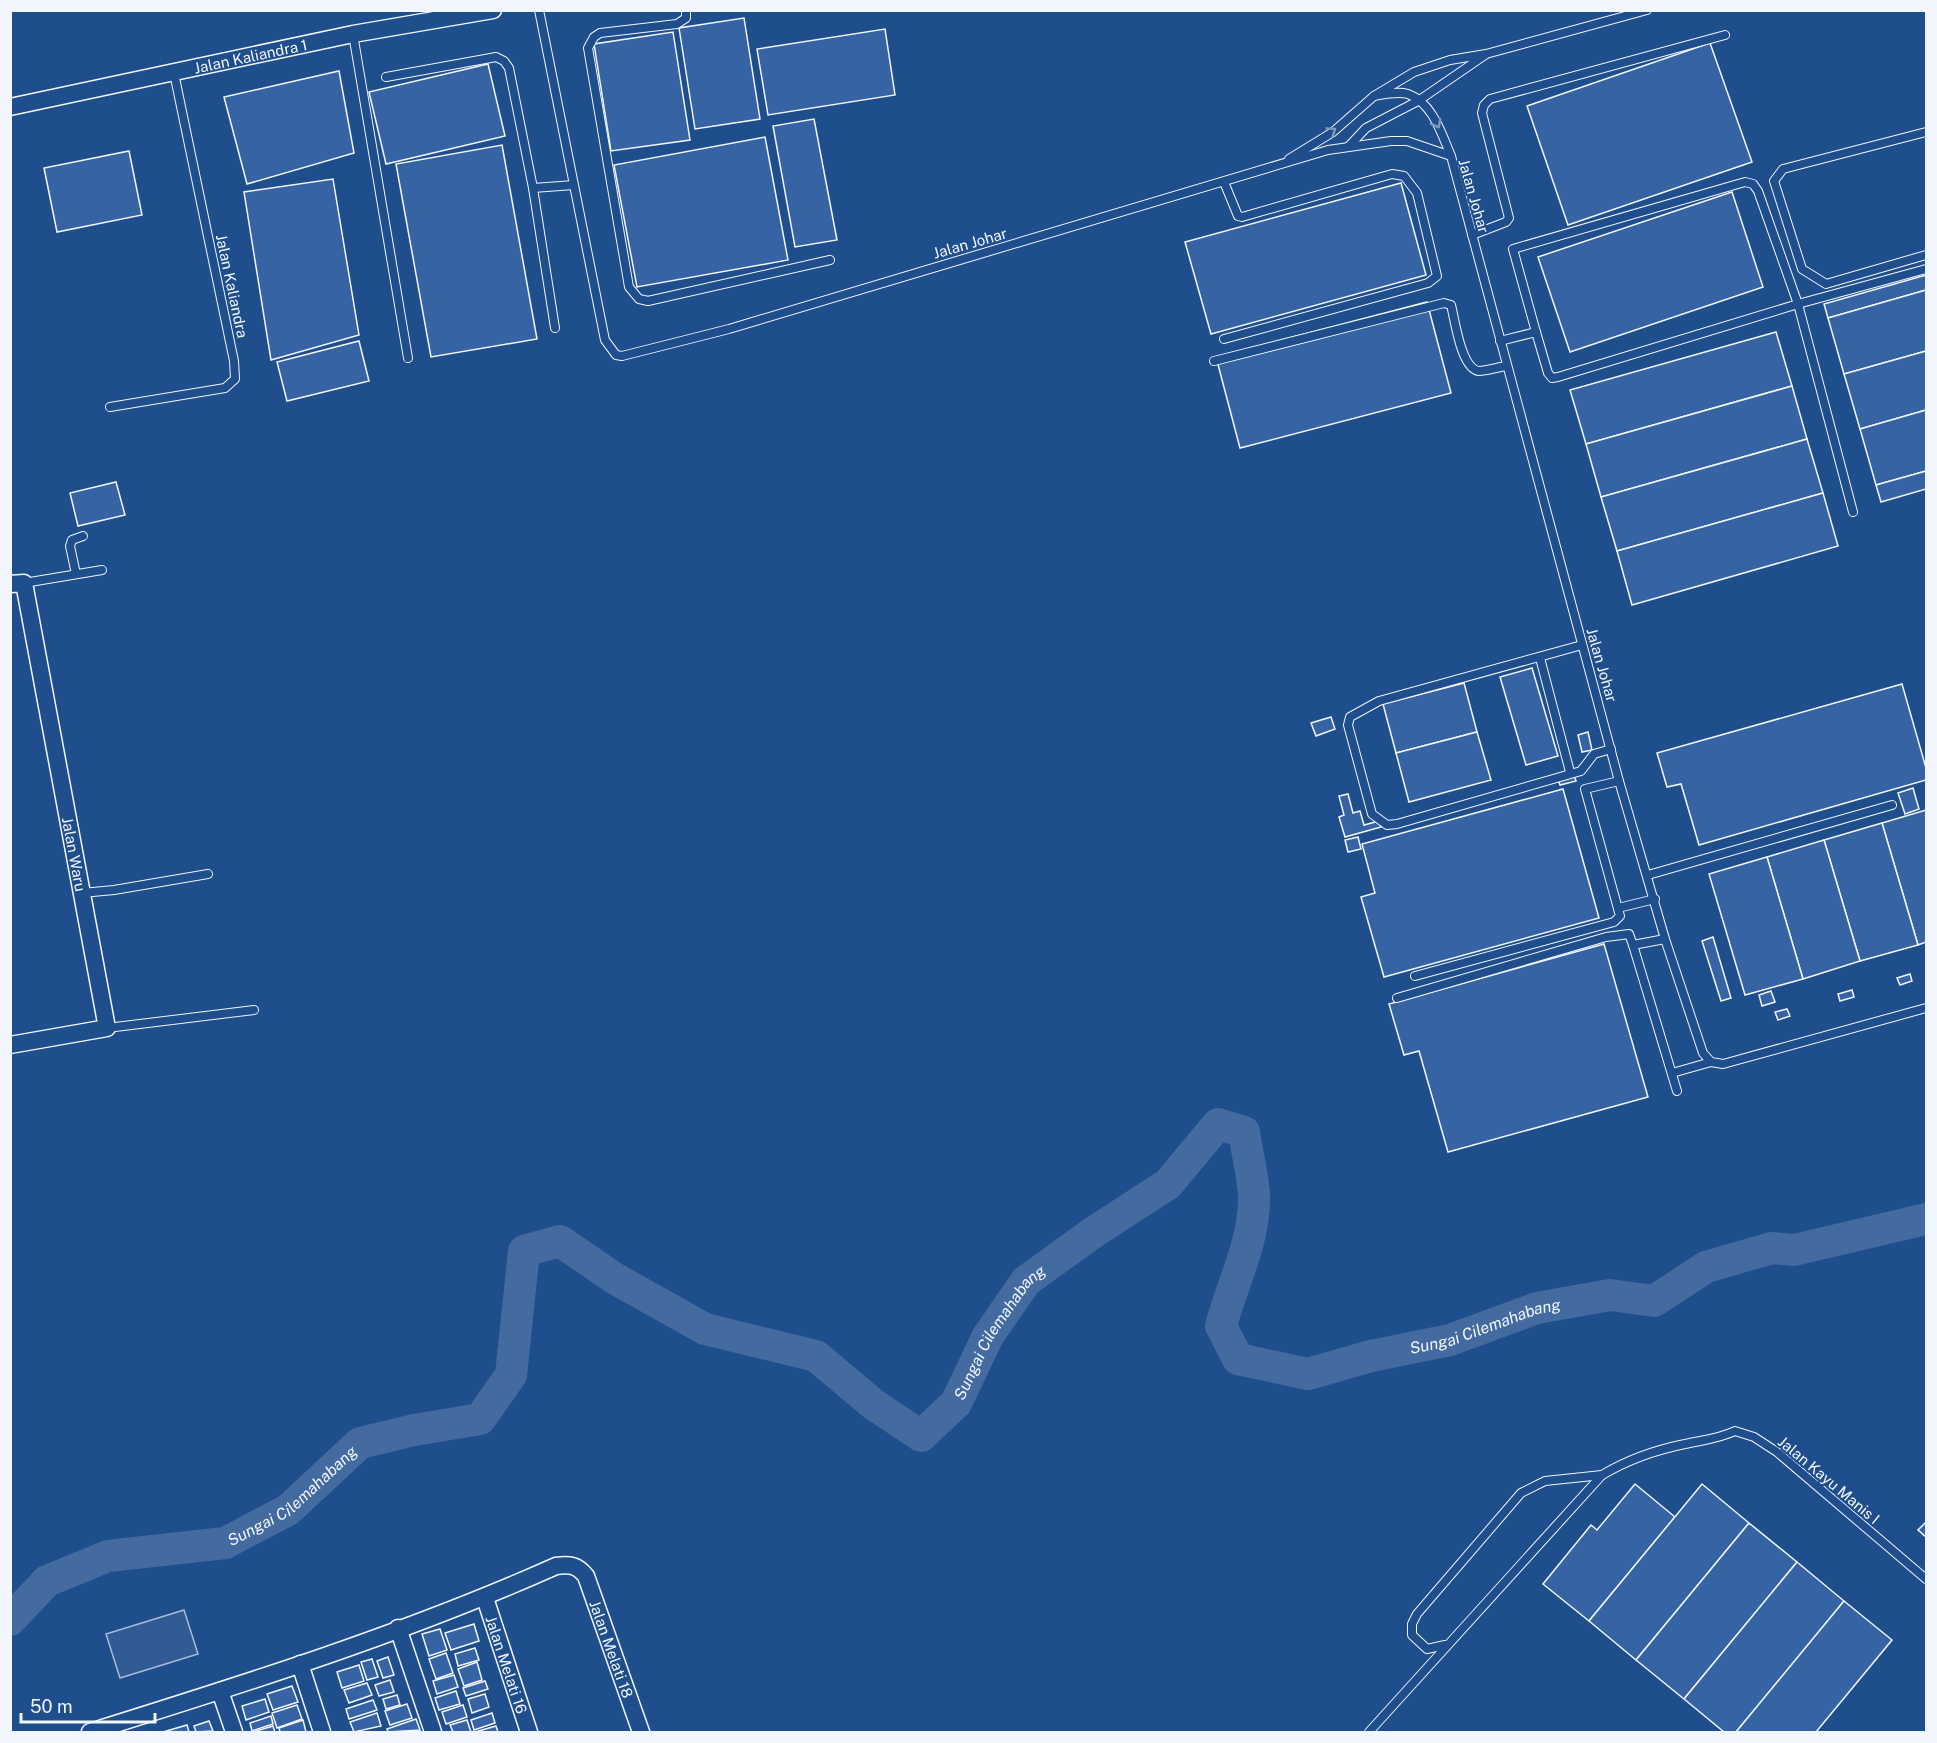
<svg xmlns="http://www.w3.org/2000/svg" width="1937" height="1743" font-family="'Public Sans',sans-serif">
<rect width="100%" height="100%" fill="#1f4e8c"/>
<polygon fill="#305b95" stroke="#a8bbd7" stroke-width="1.5" points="184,1610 198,1654 120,1678 106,1634"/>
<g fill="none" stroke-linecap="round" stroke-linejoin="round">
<path stroke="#446ba0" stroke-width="32" id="s1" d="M 10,1620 L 47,1581 L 108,1556 L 225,1543 L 288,1510 L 360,1443 L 414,1430 L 480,1419 L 511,1375 L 524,1251 L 560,1241 L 614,1278 L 705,1329 L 816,1356 L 873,1404 L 921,1436 L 956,1403 L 988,1336 L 1026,1281 L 1094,1232 L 1168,1184 L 1218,1124 L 1244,1132 C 1247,1153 1253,1175 1254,1196 C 1255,1241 1232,1284 1221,1326 L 1238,1359 L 1308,1374 L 1371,1356 L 1450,1340 L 1537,1308 L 1610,1295 L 1654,1301 L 1706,1267 L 1772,1248 L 1794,1250 L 1926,1219"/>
</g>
<g fill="#3563a3" stroke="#f2f6ff" stroke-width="1.5">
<polygon points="744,18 760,119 695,129 679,28"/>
<polygon points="885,29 895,95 768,115 757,49"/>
<polygon points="673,32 690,140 611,151 594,44"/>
<polygon points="1710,43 1752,162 1568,225 1527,106"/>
<polygon points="488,64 505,136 386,164 369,92"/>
<polygon points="339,71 354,153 247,184 224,97"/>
<polygon points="814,119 837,240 795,247 773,126"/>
<polygon points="765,137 788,260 637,287 614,165"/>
<polygon points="502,145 537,339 431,357 396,164"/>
<polygon points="129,151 142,215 57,232 44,168"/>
<polygon points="333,179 359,335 271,360 244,192"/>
<polygon points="1401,183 1426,275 1211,334 1185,242"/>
<polygon points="1732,192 1763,287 1570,352 1538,257"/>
<polygon points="1926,275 1926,290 1828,318 1824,304"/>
<polygon points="1926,290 1926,351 1844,374 1828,318"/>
<polygon points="1427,302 1451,393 1240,448 1216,357"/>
<polygon points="1776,332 1792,386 1586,444 1570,390"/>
<polygon points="359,341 369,381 287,401 277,362"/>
<polygon points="1926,351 1926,410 1860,429 1844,374"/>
<polygon points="1792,386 1807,439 1601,497 1586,444"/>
<polygon points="1926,410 1926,471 1876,485 1860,429"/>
<polygon points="1807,439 1823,493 1617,551 1601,497"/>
<polygon points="1926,471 1926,489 1881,502 1876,485"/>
<polygon points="116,482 125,515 78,526 70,493"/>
<polygon points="1823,493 1838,546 1632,605 1617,551"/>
<polygon points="1532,668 1558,756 1526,765 1500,677"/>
<polygon points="1464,683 1477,732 1396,753 1383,704"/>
<polygon points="1902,684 1926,768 1926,780 1699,845 1681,784 1667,787 1657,753"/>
<polygon points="1331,717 1335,729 1316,736 1311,723"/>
<polygon points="1477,732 1491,780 1409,802 1396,753"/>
<polygon points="1588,732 1592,750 1582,752 1578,735"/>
<polygon points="1574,775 1576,781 1560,785 1558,779"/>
<polygon points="1913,788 1919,809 1905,814 1898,793"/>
<polygon points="1563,789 1599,918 1384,977 1361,897 1375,893 1362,844"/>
<polygon points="1348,794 1353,813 1360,811 1364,825 1379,821 1381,827 1345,837 1339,817 1344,815 1339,796"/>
<polygon points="1926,810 1926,942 1918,945 1882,823"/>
<polygon points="1882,823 1918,945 1860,961 1824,840"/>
<polygon points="1358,837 1361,849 1348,852 1345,840"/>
<polygon points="1824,840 1860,961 1803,979 1767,857"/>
<polygon points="1767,857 1803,979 1745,995 1709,874"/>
<polygon points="1713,937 1731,998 1721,1001 1702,941"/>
<polygon points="1604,944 1648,1097 1448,1152 1419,1051 1404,1055 1389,1004"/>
<polygon points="1910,974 1912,981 1900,985 1897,978"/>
<polygon points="1852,990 1854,997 1840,1001 1838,994"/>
<polygon points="1771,991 1775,1002 1762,1006 1759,995"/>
<polygon points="1787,1009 1790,1016 1778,1020 1775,1012"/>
<polygon points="1635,1484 1675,1517 1589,1621 1543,1584 1591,1525 1597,1530"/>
<polygon points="1702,1484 1749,1523 1636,1660 1589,1621"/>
<polygon points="1926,1522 1926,1537 1918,1530"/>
<polygon points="1749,1523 1797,1562 1684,1699 1636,1660"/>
<polygon points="1797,1562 1844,1601 1736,1732 1724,1732 1684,1699"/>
<polygon points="1844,1601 1892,1640 1816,1732 1736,1732"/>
<polygon points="474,1624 479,1641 451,1650 445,1633"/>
<polygon points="440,1629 447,1650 429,1656 422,1634"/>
<polygon points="475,1648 479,1660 458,1666 455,1654"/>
<polygon points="446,1653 453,1673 436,1679 429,1659"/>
<polygon points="388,1657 394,1675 383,1678 377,1661"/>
<polygon points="372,1659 378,1677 367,1680 361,1662"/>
<polygon points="477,1662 482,1680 464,1686 458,1669"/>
<polygon points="359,1665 364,1681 342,1688 337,1672"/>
<polygon points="454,1675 458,1687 437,1694 433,1681"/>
<polygon points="390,1680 394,1692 379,1696 375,1685"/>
<polygon points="485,1681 488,1689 466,1696 463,1688"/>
<polygon points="367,1683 372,1695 349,1703 344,1690"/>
<polygon points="292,1686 298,1702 273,1710 267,1694"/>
<polygon points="456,1691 460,1704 439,1710 435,1698"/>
<polygon points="485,1694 489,1707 472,1713 468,1699"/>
<polygon points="397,1695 400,1705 386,1709 383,1699"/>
<polygon points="265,1699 269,1712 246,1720 242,1706"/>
<polygon points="373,1700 377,1710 349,1719 346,1709"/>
<polygon points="407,1704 412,1718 390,1725 385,1711"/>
<polygon points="297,1705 302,1719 277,1728 272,1713"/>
<polygon points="463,1705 467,1717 446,1724 442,1712"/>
<polygon points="377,1713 381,1726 354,1732 350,1722"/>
<polygon points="492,1713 495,1723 474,1730 471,1720"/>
<polygon points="271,1716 273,1724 252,1731 250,1723"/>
<polygon points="416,1719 420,1730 388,1732 387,1729"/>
<polygon points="303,1720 306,1732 280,1732 279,1728"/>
<polygon points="467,1720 471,1732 453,1732 450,1725"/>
<polygon points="209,1721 213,1731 196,1732 194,1726"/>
<polygon points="187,1725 189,1732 163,1732"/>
<polygon points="273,1726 275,1732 253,1732"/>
<polygon points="496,1726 498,1732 475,1732"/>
</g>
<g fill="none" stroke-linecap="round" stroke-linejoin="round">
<defs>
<g id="lane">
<polyline points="539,10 605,340 616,355 622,356 729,329 1328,150 1391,141 1407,141 1451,156"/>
<polyline points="686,10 686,18 677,24 600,33 594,37 588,48 629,287 639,299 648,301 830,260"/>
<polyline points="353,34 408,358"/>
<polyline points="386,77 496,57 504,61 509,68 533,188 574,185"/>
<path d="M 1374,96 C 1385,94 1398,91 1408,94 C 1433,103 1442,135 1451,156 L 1619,781 L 1665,939 L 1703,1053 L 1711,1062 L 1723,1064 L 1926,1008"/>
<polyline points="1926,132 1783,169 1774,181 1802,269 1826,284 1926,255"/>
<polyline points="1349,146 1366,128 1418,101 1485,55"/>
<polyline points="1289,159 1333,132 1374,96 1414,72 1450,60 1486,54 1647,10"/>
<polyline points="533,188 555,328"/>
<polyline points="1472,235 1506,222 1509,218 1482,113 1484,105 1490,99 1725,35"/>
<polyline points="1536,332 1513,249 1745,182 1753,184 1758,191 1798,304 1853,512"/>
<polyline points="1224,339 1428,283 1437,276 1417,193 1404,176 1392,174 1242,217 1238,216 1224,182"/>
<polyline points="1500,341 1536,332 1548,373 1552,378 1558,377 1798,304 1926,269"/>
<path d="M 1214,361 L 1444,303 L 1451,305 C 1455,320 1461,369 1479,371 C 1487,371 1498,367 1507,366"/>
<polyline points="110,407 225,388 235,379 234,361 174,73"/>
<polyline points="76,574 70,546 72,540 83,536"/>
<polyline points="24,583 102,570"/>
<polyline points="1582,645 1379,701 1350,717 1348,725 1372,814 1387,825 1397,824 1581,771 1594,754 1611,749"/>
<polyline points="1540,658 1570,772"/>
<polyline points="1648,875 1892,805"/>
<polyline points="82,893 114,890 208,874"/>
<polyline points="1618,908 1655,899"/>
<polyline points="1633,945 1677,1091"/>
<polyline points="1415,976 1614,922 1620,916 1585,789 1619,781"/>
<polyline points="1397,998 1606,937 1629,934 1633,945 1665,939"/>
<polyline points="107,1028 254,1010"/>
<polyline points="1672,1073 1711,1062"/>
<polyline points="1445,1645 1427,1649 1412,1635 1412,1624 1417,1614 1521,1493 1545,1481 1602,1475"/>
<path d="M 1369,1732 L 1602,1475 C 1629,1459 1655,1450 1685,1444 C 1703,1440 1718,1439 1735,1431 L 1754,1437 L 1777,1452 L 1926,1579"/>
</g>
<g id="street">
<path id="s2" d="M 10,107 L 353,34 L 493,10"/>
<path id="s3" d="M 10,584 L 24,583 L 107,1028 L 10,1045"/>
<path id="s4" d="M 485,1598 L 529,1732"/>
<polyline points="398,1628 433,1732"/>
<polyline points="300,1664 322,1732"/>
<polyline points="220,1691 234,1732"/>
<path id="s5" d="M 90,1732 C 247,1683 406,1633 556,1566 C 570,1564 577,1565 586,1576 L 641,1732"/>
</g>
</defs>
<use href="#lane" stroke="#f2f6ff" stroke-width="10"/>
<use href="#street" stroke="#f2f6ff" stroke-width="19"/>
<use href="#lane" stroke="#1f4e8c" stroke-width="8"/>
<use href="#street" stroke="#1f4e8c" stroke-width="16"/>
</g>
<defs><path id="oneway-chevron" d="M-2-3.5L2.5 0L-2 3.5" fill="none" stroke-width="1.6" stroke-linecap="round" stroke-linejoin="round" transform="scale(1.5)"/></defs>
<g stroke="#7e9ac0">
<use href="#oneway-chevron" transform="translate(1437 124) rotate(62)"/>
<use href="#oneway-chevron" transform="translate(1332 131) rotate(-34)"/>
</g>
<g text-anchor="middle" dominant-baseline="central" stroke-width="4.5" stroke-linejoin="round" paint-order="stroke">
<g font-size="15" fill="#f2f6ff" stroke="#1f4e8c">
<text stroke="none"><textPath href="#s2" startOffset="246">Jalan Kaliandra 1</textPath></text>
<text transform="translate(1474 196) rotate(74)">Jalan Johar</text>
<text transform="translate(970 243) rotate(-16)">Jalan Johar</text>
<text transform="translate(232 286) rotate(78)">Jalan Kaliandra</text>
<text transform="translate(1602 665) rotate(74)">Jalan Johar</text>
<text stroke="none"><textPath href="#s3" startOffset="290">Jalan Waru</textPath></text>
<text transform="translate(1829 1480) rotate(40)">Jalan Kayu Manis I</text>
<text stroke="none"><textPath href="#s5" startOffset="606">Jalan Melati 18</textPath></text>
<text stroke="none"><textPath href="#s4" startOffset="70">Jalan Melati 16</textPath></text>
</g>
<g font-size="16" font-style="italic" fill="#f2f6ff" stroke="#1f4e8c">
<text stroke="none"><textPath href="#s1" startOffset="2120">Sungai Cilemahabang</textPath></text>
<text stroke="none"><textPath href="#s1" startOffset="1293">Sungai Cilemahabang</textPath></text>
<text stroke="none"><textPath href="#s1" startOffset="320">Sungai Cilemahabang</textPath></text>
</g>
</g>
<rect width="1937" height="1743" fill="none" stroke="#f2f6ff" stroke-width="24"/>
<path d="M21 1713v9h134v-9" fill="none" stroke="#f2f6ff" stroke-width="3"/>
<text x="30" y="1713" font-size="18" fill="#f2f6ff" stroke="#1f4e8c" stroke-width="4.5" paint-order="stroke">50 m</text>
</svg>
